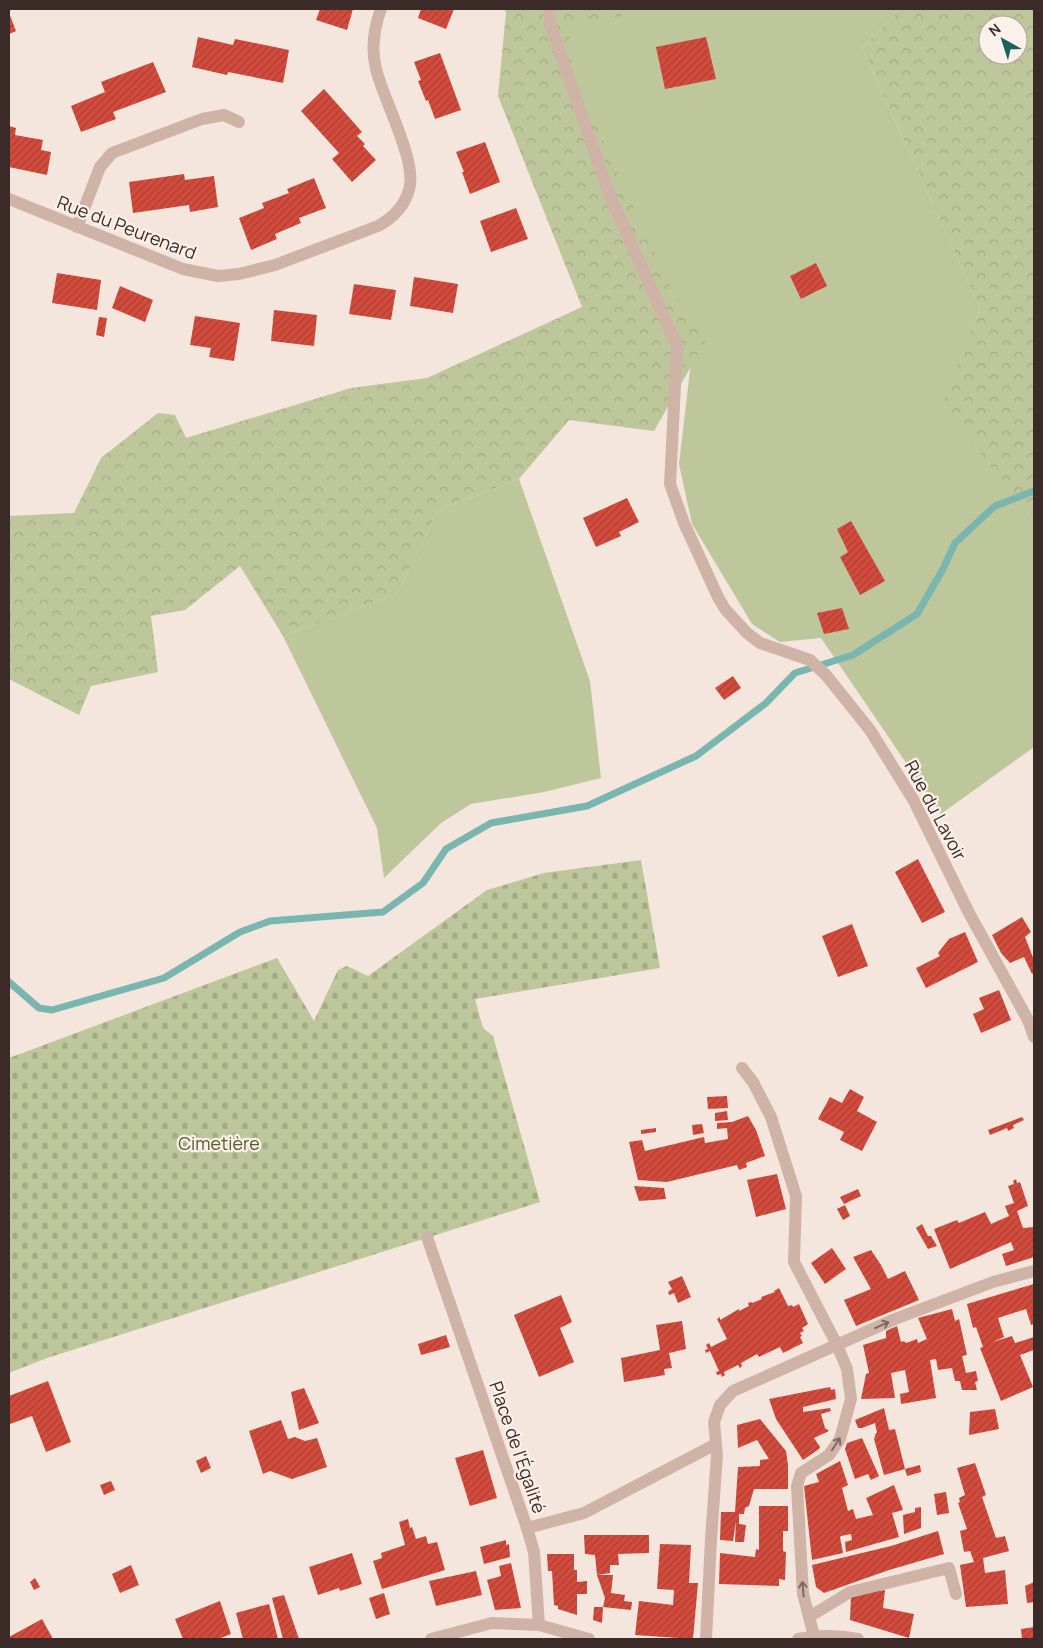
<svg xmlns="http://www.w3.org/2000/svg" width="1043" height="1648" font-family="Manrope,sans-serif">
<defs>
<pattern id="forest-crowns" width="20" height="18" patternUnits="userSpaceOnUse" patternTransform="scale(1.25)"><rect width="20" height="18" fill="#bec69b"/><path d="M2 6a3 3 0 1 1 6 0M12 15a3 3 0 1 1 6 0" fill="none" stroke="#a4aa86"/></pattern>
<pattern id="cemetery-stones" width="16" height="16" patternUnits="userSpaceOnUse" patternTransform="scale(1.25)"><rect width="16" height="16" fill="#bec69b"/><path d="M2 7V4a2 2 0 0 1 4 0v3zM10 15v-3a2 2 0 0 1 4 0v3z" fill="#a4aa86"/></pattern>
<pattern id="building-hatch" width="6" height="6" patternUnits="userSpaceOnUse" patternTransform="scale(1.25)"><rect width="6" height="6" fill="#d34b3d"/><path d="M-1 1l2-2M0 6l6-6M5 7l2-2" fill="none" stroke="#ac3f33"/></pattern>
</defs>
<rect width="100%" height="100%" fill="#f5e6dd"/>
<g fill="#bec69b">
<polygon points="509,9 900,9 862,48 980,309 943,405 1034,523 1034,747 941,814 821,638 780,642 752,624 692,524 679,464 694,336"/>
<polygon points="519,479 590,681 601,778 544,792 471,804 441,823 384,878 377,828 283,636 397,594 438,510"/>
</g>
<g fill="url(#forest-crowns)" fill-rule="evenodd">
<polygon points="504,9 655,9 569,27 573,76 674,295 708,337 654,431 569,420 519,479 438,510 397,594 283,636 240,566 185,610 151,616 158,672 91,686 79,715 9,679 9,516 74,513 101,458 158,413 175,415 186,438 351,388 427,378 582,307 498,96 506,12"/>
<path d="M 900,9 L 1034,9 L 1034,523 L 942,405 L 980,309 L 862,48 ZM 988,25 L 1018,25 L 1018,55 L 988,55 Z"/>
</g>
<polygon fill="url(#cemetery-stones)" points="641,860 660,968 475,999 483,1028 493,1036 540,1202 47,1358 9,1373 9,1058 277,958 314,1021 338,970 347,966 368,976 487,890 544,873"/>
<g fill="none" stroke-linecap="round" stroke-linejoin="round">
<polyline stroke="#78b6af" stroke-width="7" points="9,982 39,1008 52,1010 164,978 240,932 270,921 383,912 423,883 446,849 491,823 587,806 696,756 766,703 795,673 853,655 917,614 943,569 955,543 995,506 1034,491"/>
</g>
<g fill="url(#building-hatch)">
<polygon points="320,9 353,9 347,30 316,20"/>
<polygon points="421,9 454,9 446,29 418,18"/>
<polygon points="9,13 16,31 9,34"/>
<polygon points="198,37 233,45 235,39 289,50 283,83 228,72 227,75 192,67"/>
<polygon points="706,37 716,79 665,89 656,47"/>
<polygon points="440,53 461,110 435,119 428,100 426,101 418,81 421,80 414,62"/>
<polygon points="153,62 166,92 113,112 116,119 81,132 71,106 105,92 101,82"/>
<polygon points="324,89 362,132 357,136 365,144 363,146 376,160 352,182 332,159 339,153 301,111"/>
<polygon points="9,126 16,128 15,135 43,140 41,150 51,152 47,175 9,167"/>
<polygon points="485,142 500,182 470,194 462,172 464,172 456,152"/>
<polygon points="184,174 185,180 214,176 218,207 190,212 189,205 133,213 129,182"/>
<polygon points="314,178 326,208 299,218 301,223 275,234 277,239 251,250 239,218 264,208 262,203 289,193 287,189"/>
<polygon points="516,208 528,239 491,252 480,221"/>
<polygon points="816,263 827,286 801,299 790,276"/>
<polygon points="57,273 101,280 97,310 52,303"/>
<polygon points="414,277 458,284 453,313 410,306"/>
<polygon points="354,284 396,290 391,320 349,314"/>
<polygon points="120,286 153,300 145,322 112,308"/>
<polygon points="274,310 317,315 314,346 271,341"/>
<polygon points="195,316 240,323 234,361 209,357 211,348 190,345"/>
<polygon points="99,317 107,318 104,337 96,335"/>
<polygon points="627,498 639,522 619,532 621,536 596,547 583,518"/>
<polygon points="851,521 885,581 860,595 840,557 848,552 837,529"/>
<polygon points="842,608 849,629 824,634 817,613"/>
<polygon points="733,676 741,688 724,700 715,688"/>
<polygon points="918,859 945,912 922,923 895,872"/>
<polygon points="1022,917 1031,932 1025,937 1034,960 1034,973 1032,974 1024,957 1010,963 1001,953 992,935"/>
<polygon points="852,924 868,966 838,977 822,936"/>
<polygon points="965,932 978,962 926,988 916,968 940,956 938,953 949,939"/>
<polygon points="999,990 1011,1020 981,1033 973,1014 984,1009 979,998"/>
<polygon points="850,1089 864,1097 857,1111 877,1122 862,1151 840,1140 844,1132 818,1119 830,1097 842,1103"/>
<polygon points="727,1096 728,1108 708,1109 707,1097"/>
<polygon points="727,1111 728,1120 715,1121 715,1113"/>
<polygon points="748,1116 756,1130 765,1156 746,1163 747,1167 739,1170 737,1165 667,1182 638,1180 629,1142 642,1140 645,1151 704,1137 705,1143 728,1139 727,1128 717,1129 717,1123 732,1122"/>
<polygon points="1022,1117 1024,1120 1013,1125 1014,1128 1008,1131 1007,1128 990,1135 988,1130"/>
<polygon points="702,1124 704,1133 693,1135 692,1125"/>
<polygon points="656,1128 656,1132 641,1134 641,1130"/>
<polygon points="777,1174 786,1209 756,1217 747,1180"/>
<polygon points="1016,1179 1017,1183 1020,1182 1028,1206 1017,1211 1023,1228 1034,1227 1034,1257 1006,1266 1002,1254 1014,1250 1011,1242 950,1269 934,1229 957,1220 959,1223 985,1212 991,1224 1009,1216 1005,1206 1014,1203 1008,1186 1014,1184 1013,1181"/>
<polygon points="634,1186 664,1188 666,1199 639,1201"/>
<polygon points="858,1189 861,1196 844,1204 840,1197"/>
<polygon points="845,1205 850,1216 843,1220 837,1209"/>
<polygon points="922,1224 928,1236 931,1236 937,1246 928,1249 916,1228"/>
<polygon points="832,1248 846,1269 825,1284 811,1263"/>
<polygon points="871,1250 881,1265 888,1279 905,1271 919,1300 856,1326 844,1300 871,1289 853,1257"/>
<polygon points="682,1276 691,1297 678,1303 674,1293 669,1295 668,1292 672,1289 668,1282"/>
<polygon points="1034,1284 1034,1324 1031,1325 1026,1309 998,1318 1004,1337 993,1342 1012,1336 1015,1343 1034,1337 1034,1350 1020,1355 1033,1387 1001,1401 980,1348 983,1347 976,1327 973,1328 967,1304"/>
<polygon points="779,1288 788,1306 792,1305 793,1307 799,1304 808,1324 802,1328 804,1331 800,1333 802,1336 800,1337 803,1343 783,1353 780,1347 759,1357 757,1354 741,1363 742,1366 740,1368 738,1365 724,1372 725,1375 722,1377 721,1374 717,1375 716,1372 719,1371 710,1351 706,1353 705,1350 708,1349 706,1345 709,1343 711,1347 727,1339 717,1319 720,1317 720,1320 739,1309 739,1311 749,1306 748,1303 751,1302 752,1303 762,1299 761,1297 775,1292 774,1291"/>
<polygon points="561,1295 572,1322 560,1328 574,1362 539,1377 514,1315"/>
<polygon points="952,1309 955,1321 959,1319 967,1355 962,1356 966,1373 976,1371 978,1381 975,1382 977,1390 962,1390 960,1381 955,1381 952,1368 938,1370 936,1359 930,1360 936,1398 901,1404 900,1394 909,1392 905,1370 891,1373 895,1398 861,1399 866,1374 869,1373 863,1345 886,1338 886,1331 897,1326 901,1342 904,1341 906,1343 917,1339 918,1343 927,1339 918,1318"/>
<polygon points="682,1321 686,1349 669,1353 672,1368 664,1369 665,1375 624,1382 621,1358 660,1350 656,1325"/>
<polygon points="446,1335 450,1347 421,1355 418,1344"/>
<polygon points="48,1381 71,1442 46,1452 32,1416 10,1424 9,1420 9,1396"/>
<polygon points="830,1387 831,1390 835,1389 836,1399 803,1407 803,1412 830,1408 831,1411 821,1414 825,1428 829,1431 814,1438 820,1447 819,1449 803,1460 776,1419 769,1399"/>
<polygon points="304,1388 319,1423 299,1430 291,1392"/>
<polygon points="884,1408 889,1430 895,1429 905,1469 884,1475 874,1439 876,1433 877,1433 875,1423 862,1428 858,1428 855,1420"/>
<polygon points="995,1409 999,1429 969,1435 970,1412"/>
<polygon points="760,1419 786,1451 788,1465 788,1489 754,1489 749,1506 745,1508 744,1514 739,1514 739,1524 746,1525 744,1542 735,1542 736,1521 733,1541 720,1540 721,1512 735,1512 738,1467 760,1466 760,1460 769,1459 757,1440 738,1448 737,1425"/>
<polygon points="281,1420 288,1439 295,1437 305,1441 317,1438 327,1467 292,1479 270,1471 263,1474 249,1431"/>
<polygon points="862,1438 879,1476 871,1480 868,1474 855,1479 845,1449 847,1443"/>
<polygon points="483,1450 497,1498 470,1506 455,1458"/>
<polygon points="206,1456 211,1468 201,1473 196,1461"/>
<polygon points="840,1461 848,1485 842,1488 848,1511 853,1509 856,1519 873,1515 866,1498 894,1485 903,1510 892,1513 899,1537 846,1552 845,1542 852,1540 851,1534 841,1536 840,1537 843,1553 812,1560 804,1486 819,1482 816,1474"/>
<polygon points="975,1463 986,1495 982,1497 996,1538 1005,1536 1009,1551 983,1558 985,1573 1005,1570 1008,1604 966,1607 960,1565 974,1562 970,1551 964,1552 960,1531 967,1529 958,1503 960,1502 959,1498 965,1495 957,1468"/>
<polygon points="920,1465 921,1472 907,1476 905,1469"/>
<polygon points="111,1481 115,1490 104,1495 100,1485"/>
<polygon points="946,1492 949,1513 937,1515 934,1494"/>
<polygon points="759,1506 788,1506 788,1531 783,1531 783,1551 786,1552 785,1580 779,1579 779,1586 719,1584 720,1553 755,1557 756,1549 759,1550"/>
<polygon points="921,1507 921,1528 904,1534 903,1515 915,1512 915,1508"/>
<polygon points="408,1519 410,1528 412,1527 416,1539 426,1536 428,1544 437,1542 445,1570 382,1589 373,1561 382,1558 381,1553 405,1545 399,1522"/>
<polygon points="938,1531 944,1554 889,1570 824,1593 816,1587 812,1565 891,1546"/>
<polygon points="584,1535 649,1535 649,1553 618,1554 619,1565 610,1565 610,1573 597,1575 613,1575 611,1593 625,1595 624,1601 632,1602 631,1610 603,1607 602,1623 593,1620 594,1607 603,1607 605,1598 597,1575 595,1555 585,1554"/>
<polygon points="506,1540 506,1545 509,1544 510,1557 484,1564 480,1547"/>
<polygon points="660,1544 691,1545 689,1583 698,1583 693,1639 635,1635 639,1601 673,1605 674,1590 657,1589"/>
<polygon points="352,1553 362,1584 340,1591 339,1588 318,1595 309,1567"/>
<polygon points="547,1554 574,1554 574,1570 577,1570 577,1582 587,1581 587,1594 577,1594 577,1615 558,1609 558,1606 554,1605 552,1571 548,1571"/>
<polygon points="511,1563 521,1608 495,1610 487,1580 501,1576 499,1566"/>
<polygon points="131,1565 139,1585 120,1593 112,1574"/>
<polygon points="476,1571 482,1595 436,1606 429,1581"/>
<polygon points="35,1578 40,1587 34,1590 30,1582"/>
<polygon points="1034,1582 1034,1602 1027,1603 1025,1586"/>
<polygon points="885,1590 883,1608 914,1614 909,1638 850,1620 851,1595"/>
<polygon points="384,1593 390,1614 376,1619 369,1598"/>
<polygon points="284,1595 299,1639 283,1639 272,1598"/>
<polygon points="220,1601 231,1634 218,1639 183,1639 175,1619"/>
<polygon points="269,1604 278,1639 243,1639 236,1613"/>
<polygon points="42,1619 53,1639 9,1639 9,1637"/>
<polygon points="1034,1627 1034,1639 1022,1639 1021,1629"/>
</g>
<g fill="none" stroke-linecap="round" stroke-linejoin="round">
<g stroke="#cfb3a7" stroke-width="12">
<polyline points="550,9 550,24 610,196 677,346 670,484 684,523 718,597 725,609 747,633 760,643 810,660 826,675 870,730 914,801 969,913 1028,1020 1034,1037"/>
<path d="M 9,199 L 183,269 L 218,276 L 239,274 L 275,265 L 378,226 C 393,218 404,207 409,190 C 418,162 383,99 376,69 C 371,49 374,28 381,9"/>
<polyline points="77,227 100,167 112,153 202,119 224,115 239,122"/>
<polyline points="742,1068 753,1082 771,1117 796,1196 794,1262 837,1345 847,1369 851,1399 840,1439 829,1455 801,1473 797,1486 803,1594 814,1636"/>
<polyline points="427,1237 527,1528 534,1552 539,1625"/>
<polyline points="527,1528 584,1513 716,1444"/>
<polyline points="809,1617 850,1592 949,1568 956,1594"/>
<polyline points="706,1639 711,1539 717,1455 714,1422 720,1405 733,1391 895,1319 993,1282 1034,1271"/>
</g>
<g stroke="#cfb3a7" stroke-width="12">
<polyline points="431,1639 492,1623 539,1625 589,1639"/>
<path d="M 798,1639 C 818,1635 837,1635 858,1639"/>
</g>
</g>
<defs><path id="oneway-shaft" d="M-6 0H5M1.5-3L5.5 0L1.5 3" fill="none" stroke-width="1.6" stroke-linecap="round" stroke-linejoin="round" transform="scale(1.25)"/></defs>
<g stroke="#7e6861">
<use href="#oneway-shaft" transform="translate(882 1325) rotate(-24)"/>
<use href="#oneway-shaft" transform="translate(836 1444) rotate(-57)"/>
<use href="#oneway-shaft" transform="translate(803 1589) rotate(-95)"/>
</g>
<g text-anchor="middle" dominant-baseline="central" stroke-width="4.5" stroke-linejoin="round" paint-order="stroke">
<g font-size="18" fill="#3b2b28" stroke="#fcf1ea">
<text transform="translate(127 227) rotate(21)">Rue du Peurenard</text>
<text transform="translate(936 810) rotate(62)">Rue du Lavoir</text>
<text transform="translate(518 1447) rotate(71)">Place de l'Égalité</text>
</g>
<g font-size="18" fill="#515c29" stroke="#fcf1ea">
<text x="219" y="1143">Cimetière</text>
</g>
</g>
<rect width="1043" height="1648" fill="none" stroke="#3b2b28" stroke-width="20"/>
<g transform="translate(1003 40) rotate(321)"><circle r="24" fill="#fcf1ea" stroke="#afa29c"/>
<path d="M0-4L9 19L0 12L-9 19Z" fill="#18625b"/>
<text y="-8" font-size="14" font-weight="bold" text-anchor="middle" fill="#3b2b28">N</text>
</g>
</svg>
